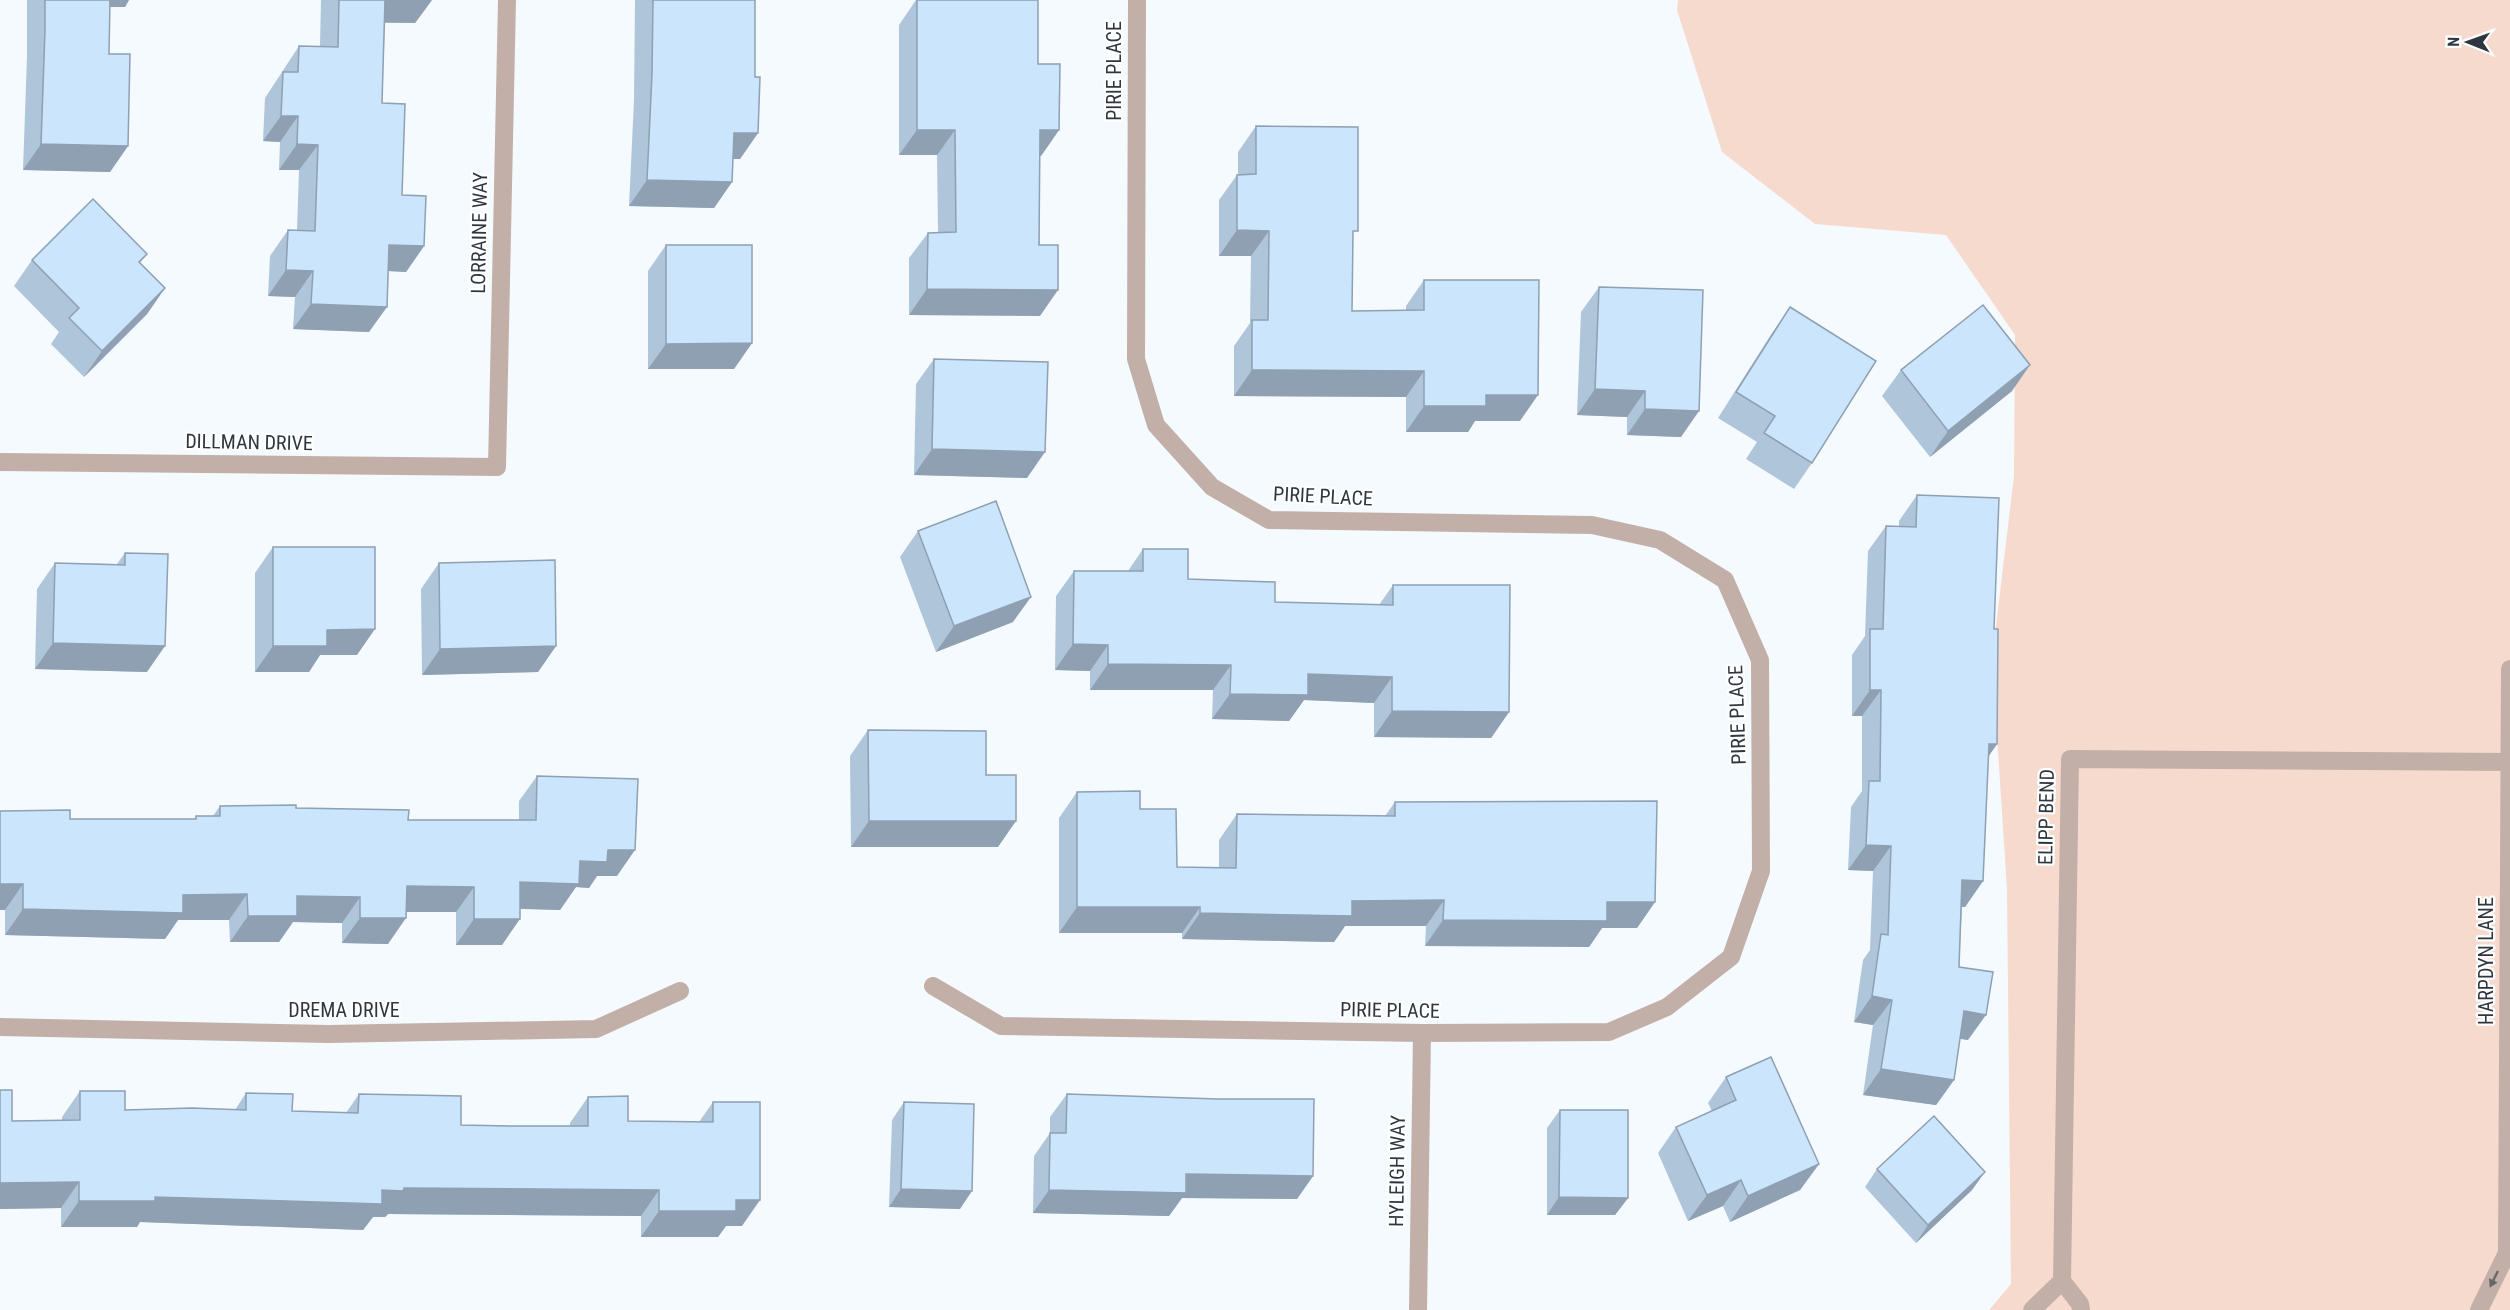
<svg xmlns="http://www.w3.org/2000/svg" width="2510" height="1310" font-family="'Roboto Condensed',sans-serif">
<rect width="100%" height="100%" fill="#f5faff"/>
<polygon fill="#f7dace" points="1678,0 2510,0 2510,1310 1989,1310 2011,1284 2007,889 1992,659 2014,476 2015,335 1946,235 1815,224 1722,152 1677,10"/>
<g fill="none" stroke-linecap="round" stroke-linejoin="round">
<g stroke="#c2b0a8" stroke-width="18">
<polyline points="0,462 497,467 507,0"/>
<polyline points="933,986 1001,1026 1422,1033 1609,1032 1667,1007 1731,957 1761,871 1760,660 1725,580 1660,540 1592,525 1269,520 1212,487 1156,425 1136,359 1137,0"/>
<polyline points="0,1027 329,1034 596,1029 680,991"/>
<polyline points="2507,1253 2510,669"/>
<polyline points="1418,1310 1422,1033"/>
<polyline points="2032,1310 2062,1281"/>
<polyline points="2081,1310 2080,1304 2062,1281 2070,759 2510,762"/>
<polyline points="2479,1310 2507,1253 2510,1258"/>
</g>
</g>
<g fill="#afc5da">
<polygon points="27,0 129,0 125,7 109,7 109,54 128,146 110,172 23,170 27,56"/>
<polygon points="321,0 432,0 415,23 385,23 382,103 402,195 424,246 406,272 388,271 369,332 293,329 295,297 268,296 270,256 288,230 297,230 299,170 279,170 280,142 263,141 265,98 299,46 320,46"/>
<polygon points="635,0 755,0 755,77 758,133 740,159 733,159 732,182 714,208 629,206 634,100"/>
<polygon points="916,0 1038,0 1038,64 1059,130 1041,156 1039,156 1040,316 909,315 909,258 928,233 938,232 937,155 899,155 899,25"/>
<polygon points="1256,126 1353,238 1352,311 1406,310 1406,306 1424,280 1520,421 1475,421 1468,432 1406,432 1406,397 1234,396 1234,346 1250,323 1251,256 1219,256 1219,200 1237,175 1238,175 1238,152"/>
<polygon points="666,245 752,343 734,369 648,369 648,271"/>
<polygon points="147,254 140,263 165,288 147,314 84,377 51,344 59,332 14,286 32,260"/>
<polygon points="1599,287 1681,437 1627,435 1627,417 1577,415 1581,312"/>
<polygon points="1790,307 1812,463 1794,489 1746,459 1757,442 1718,418 1772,333"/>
<polygon points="934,359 1027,478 914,475 916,384"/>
<polygon points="1901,370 2012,391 1930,457 1882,396"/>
<polygon points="1917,495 1994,629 1997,744 1988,757 1983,881 1965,907 1962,907 1959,967 1968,1040 1960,1039 1954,1080 1936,1105 1863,1095 1873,1025 1854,1022 1863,960 1870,950 1873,871 1848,870 1851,807 1862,791 1862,716 1852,716 1852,655 1865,636 1868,551 1886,526 1899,526 1899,521"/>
<polygon points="918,531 1013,622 936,652 900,557"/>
<polygon points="273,547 357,655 320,655 309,672 255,672 255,573"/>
<polygon points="1143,549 1188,579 1275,602 1379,605 1393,585 1509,712 1491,738 1374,737 1374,703 1304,700 1289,721 1212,719 1213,690 1090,690 1090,671 1055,670 1056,596 1074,571 1128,571"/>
<polygon points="125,553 147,672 35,669 37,589 55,563 117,564"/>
<polygon points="439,563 556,646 538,672 422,675 421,589"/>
<polygon points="868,730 986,775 998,847 851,847 850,756"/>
<polygon points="537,776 617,876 597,876 589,888 576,887 560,910 520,909 502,945 456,945 456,912 406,912 388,944 342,943 342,923 293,922 279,942 230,942 229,920 178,920 165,939 5,935 5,910 0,910 0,811 70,819 194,819 196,816 213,816 220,806 296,808 408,820 519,820 519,801"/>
<polygon points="1077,792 1140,809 1177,867 1219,868 1219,840 1237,814 1385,816 1395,802 1655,902 1637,928 1602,928 1589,947 1425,946 1426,926 1345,926 1334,942 1182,939 1182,933 1059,933 1059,818"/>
<polygon points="1726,1077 1819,1164 1800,1190 1730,1222 1723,1206 1688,1221 1658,1153 1676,1127 1712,1111 1708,1103"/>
<polygon points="0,1090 12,1121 62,1120 62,1117 80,1091 125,1110 235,1110 246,1093 292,1111 346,1113 359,1094 461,1125 514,1126 570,1126 570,1123 588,1097 628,1121 699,1122 713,1102 742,1226 726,1226 718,1237 641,1237 641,1216 388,1214 385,1217 373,1217 363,1230 140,1222 137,1227 61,1227 61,1208 0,1209"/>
<polygon points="1067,1094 1313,1176 1297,1199 1182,1198 1169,1216 1033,1213 1034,1156 1050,1133 1050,1117"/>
<polygon points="904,1102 960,1209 889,1207 892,1120"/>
<polygon points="1560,1110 1628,1198 1615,1215 1547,1215 1547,1128"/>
<polygon points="1877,1169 1972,1190 1916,1243 1865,1187"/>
</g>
<g fill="#8ea0b1">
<polygon points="97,0 129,0 125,7 92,7"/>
<polygon points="383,0 432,0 415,23 367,22"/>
<polygon points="281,116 298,116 280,142 263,141"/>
<polygon points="917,130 955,130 937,155 899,155"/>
<polygon points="1040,130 1059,130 1041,156 1021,156"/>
<polygon points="734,133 758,133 740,159 716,159"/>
<polygon points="41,144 128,146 110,172 23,170"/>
<polygon points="297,144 318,145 299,170 279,170"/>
<polygon points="647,180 732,182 714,208 629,206"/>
<polygon points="1237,230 1269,231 1251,256 1219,256"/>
<polygon points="389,245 424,246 406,272 371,270"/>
<polygon points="286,270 313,271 295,297 268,296"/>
<polygon points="165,288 147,314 84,377 102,351"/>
<polygon points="927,289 1058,290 1040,316 909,315"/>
<polygon points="311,304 387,307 369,332 293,329"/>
<polygon points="752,343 734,369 648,369 666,344"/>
<polygon points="2030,365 2012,391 1930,457 1948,431"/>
<polygon points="1252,370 1424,371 1406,397 1234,396"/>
<polygon points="1595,389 1645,391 1627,417 1577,415"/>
<polygon points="1486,395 1538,395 1520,421 1475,421 1468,432 1406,432 1424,406"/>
<polygon points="1645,409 1699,411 1681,437 1627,435"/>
<polygon points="932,449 1045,452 1027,478 914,475"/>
<polygon points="1031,597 1013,622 936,652 954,626"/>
<polygon points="375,629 357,655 320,655 309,672 255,672 273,646 327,630"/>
<polygon points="53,643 165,646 147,672 35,669"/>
<polygon points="1073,644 1108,645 1090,671 1055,670"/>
<polygon points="556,646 538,672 422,675 440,649"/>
<polygon points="1108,664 1231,665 1213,690 1090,690"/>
<polygon points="1308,674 1392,677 1374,703 1304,700 1289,721 1212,719 1230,694"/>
<polygon points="1870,690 1881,690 1862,716 1852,716"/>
<polygon points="1392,711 1509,712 1491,738 1374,737"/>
<polygon points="1989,744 1997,744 1979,770"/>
<polygon points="869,821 1016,821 998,847 851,847"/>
<polygon points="1866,845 1891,846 1873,871 1848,870"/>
<polygon points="608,850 635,850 617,876 597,876 589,888 576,887 560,910 502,908 520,882"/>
<polygon points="1962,880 1983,881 1965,907 1944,906"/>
<polygon points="0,884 23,884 5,910 0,910"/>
<polygon points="407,886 474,887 456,912 389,912"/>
<polygon points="247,894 229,920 178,920 165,939 5,935 23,909 183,895"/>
<polygon points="297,896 360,897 342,923 293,922 279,942 230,942 248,916"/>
<polygon points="1444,900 1426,926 1345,926 1334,942 1182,939 1200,913 1352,901"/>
<polygon points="1607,902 1655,902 1637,928 1602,928 1589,947 1425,946 1443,920"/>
<polygon points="1077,907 1200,907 1182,933 1059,933"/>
<polygon points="360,918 406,918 388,944 342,943"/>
<polygon points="474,919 520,919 502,945 456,945"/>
<polygon points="1872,996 1892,1000 1873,1025 1854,1022"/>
<polygon points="1964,1011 1986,1015 1968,1040 1946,1036"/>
<polygon points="1881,1069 1954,1080 1936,1105 1863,1095"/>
<polygon points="1819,1164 1800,1190 1730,1222 1748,1196"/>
<polygon points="1985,1172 1972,1190 1916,1243 1928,1225"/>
<polygon points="1186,1174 1313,1176 1297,1199 1182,1198 1169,1216 1033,1213 1049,1190"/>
<polygon points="1741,1180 1723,1206 1688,1221 1707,1195"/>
<polygon points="79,1182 61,1208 0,1209 0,1183"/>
<polygon points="404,1188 659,1190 641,1216 388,1214 385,1217 373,1217 363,1230 140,1222 137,1227 61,1227 79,1201 155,1197 382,1190"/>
<polygon points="901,1189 972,1191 960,1209 889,1207"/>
<polygon points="1559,1197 1628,1198 1615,1215 1547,1215"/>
<polygon points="736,1200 760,1200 742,1226 726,1226 718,1237 641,1237 659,1211"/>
</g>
<g fill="#cbe5fd" stroke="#8ea0b1" stroke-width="1.5">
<polygon points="45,0 110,0 109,54 130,54 128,146 41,144 45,30"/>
<polygon points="339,0 385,0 382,103 405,104 402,195 426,196 424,246 389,245 387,307 311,304 313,271 286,270 288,230 315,231 318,145 297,144 298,116 281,116 283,72 298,72 299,46 338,47"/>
<polygon points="653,0 755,0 755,77 760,77 758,133 734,133 732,182 647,180 652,74"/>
<polygon points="917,0 1038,0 1038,64 1060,64 1059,130 1040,130 1039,245 1058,245 1058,290 927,289 928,233 956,232 955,130 917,130"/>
<polygon points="1256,126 1358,127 1358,231 1353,231 1352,311 1424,310 1424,280 1539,280 1538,395 1486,395 1486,406 1424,406 1424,371 1252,370 1252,320 1268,320 1269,231 1237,230 1237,175 1256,174"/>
<polygon points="93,199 147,254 139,262 165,288 102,351 69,318 79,308 32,260"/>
<polygon points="666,245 752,245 752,343 666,344"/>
<polygon points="1599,287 1703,290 1699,411 1645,409 1645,391 1595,389"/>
<polygon points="1983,305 2030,365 1948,431 1901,370"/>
<polygon points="1790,307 1876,361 1812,463 1764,433 1775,416 1736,392"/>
<polygon points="934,359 1048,362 1045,452 932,449"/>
<polygon points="1917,495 1999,498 1994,629 1998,629 1997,744 1989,744 1983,881 1962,880 1959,967 1993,972 1986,1015 1964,1011 1954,1080 1881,1069 1892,1000 1872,996 1881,934 1888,935 1891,846 1866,845 1869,781 1880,781 1881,690 1870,690 1870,629 1883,629 1886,526 1916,527"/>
<polygon points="996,501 1031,597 954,626 918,531"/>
<polygon points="273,547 375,547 375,629 327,630 327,646 273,646"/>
<polygon points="1143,549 1188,549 1188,579 1275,582 1275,602 1393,605 1393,585 1510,585 1509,712 1392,711 1392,677 1308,674 1308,695 1230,694 1231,665 1108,664 1108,645 1073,644 1074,571 1143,571"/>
<polygon points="125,553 168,554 165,646 53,643 55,563 125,565"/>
<polygon points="555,560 556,646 440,649 439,563"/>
<polygon points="868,730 986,731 986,775 1016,775 1016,821 869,821"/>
<polygon points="537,776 638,779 635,850 608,850 607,862 580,861 579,884 520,882 520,919 474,919 474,887 407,886 406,918 360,918 360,897 297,896 297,916 248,916 247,894 183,895 183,913 23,909 23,884 0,884 0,811 70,810 70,819 196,819 196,816 220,816 220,806 296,805 296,808 409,810 408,820 536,820"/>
<polygon points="1140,791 1140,809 1176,809 1177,867 1236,868 1237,814 1395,816 1395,802 1657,801 1655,902 1607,902 1607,921 1443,920 1444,900 1352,901 1352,916 1200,913 1200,907 1077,907 1077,792"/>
<polygon points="1771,1057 1819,1164 1748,1196 1741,1180 1707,1195 1676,1127 1736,1100 1726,1077"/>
<polygon points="0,1090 12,1090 12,1121 80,1120 80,1091 125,1091 125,1110 192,1108 246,1110 246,1093 293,1094 292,1111 358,1113 359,1094 461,1096 461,1125 514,1126 588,1126 588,1097 628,1096 628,1121 713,1122 713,1102 760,1102 760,1200 736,1200 736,1211 659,1211 659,1190 404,1188 403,1191 382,1190 382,1204 155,1197 155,1201 79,1201 79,1182 0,1183"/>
<polygon points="1067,1094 1218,1099 1314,1099 1313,1176 1186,1174 1186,1193 1049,1190 1050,1133 1066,1133"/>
<polygon points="904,1102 974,1104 972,1191 901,1189"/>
<polygon points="1560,1110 1628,1110 1628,1198 1559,1197"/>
<polygon points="1934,1116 1985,1172 1928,1225 1877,1169"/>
</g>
<defs><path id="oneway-solid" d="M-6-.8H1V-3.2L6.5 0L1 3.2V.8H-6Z" transform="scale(1.5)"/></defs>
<use fill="#69676a" href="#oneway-solid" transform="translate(2494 1279) rotate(116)"/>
<g text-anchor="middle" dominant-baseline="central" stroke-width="4.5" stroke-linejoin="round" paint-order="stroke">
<g font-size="20" fill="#2e3740" stroke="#fff">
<text transform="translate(1114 71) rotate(-90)">PIRIE PLACE</text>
<text transform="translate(479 233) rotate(-89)">LORRAINE WAY</text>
<text transform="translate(249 442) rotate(1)">DILLMAN DRIVE</text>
<text transform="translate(1323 496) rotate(3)">PIRIE PLACE</text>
<text transform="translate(1737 715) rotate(-92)">PIRIE PLACE</text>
<text transform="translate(2046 817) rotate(-89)">ELIPP BEND</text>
<text transform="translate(2486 961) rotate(-90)">HARPDYN LANE</text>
<text x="344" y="1010">DREMA DRIVE</text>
<text transform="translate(1390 1010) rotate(1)">PIRIE PLACE</text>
<text transform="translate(1397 1171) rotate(-89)">HYLEIGH WAY</text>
</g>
</g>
<g transform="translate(2468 42) rotate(271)" stroke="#ffffff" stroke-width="4.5" paint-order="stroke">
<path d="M0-4.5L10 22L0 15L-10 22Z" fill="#2e3740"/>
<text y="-9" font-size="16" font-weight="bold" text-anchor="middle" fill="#2e3740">N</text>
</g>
</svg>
